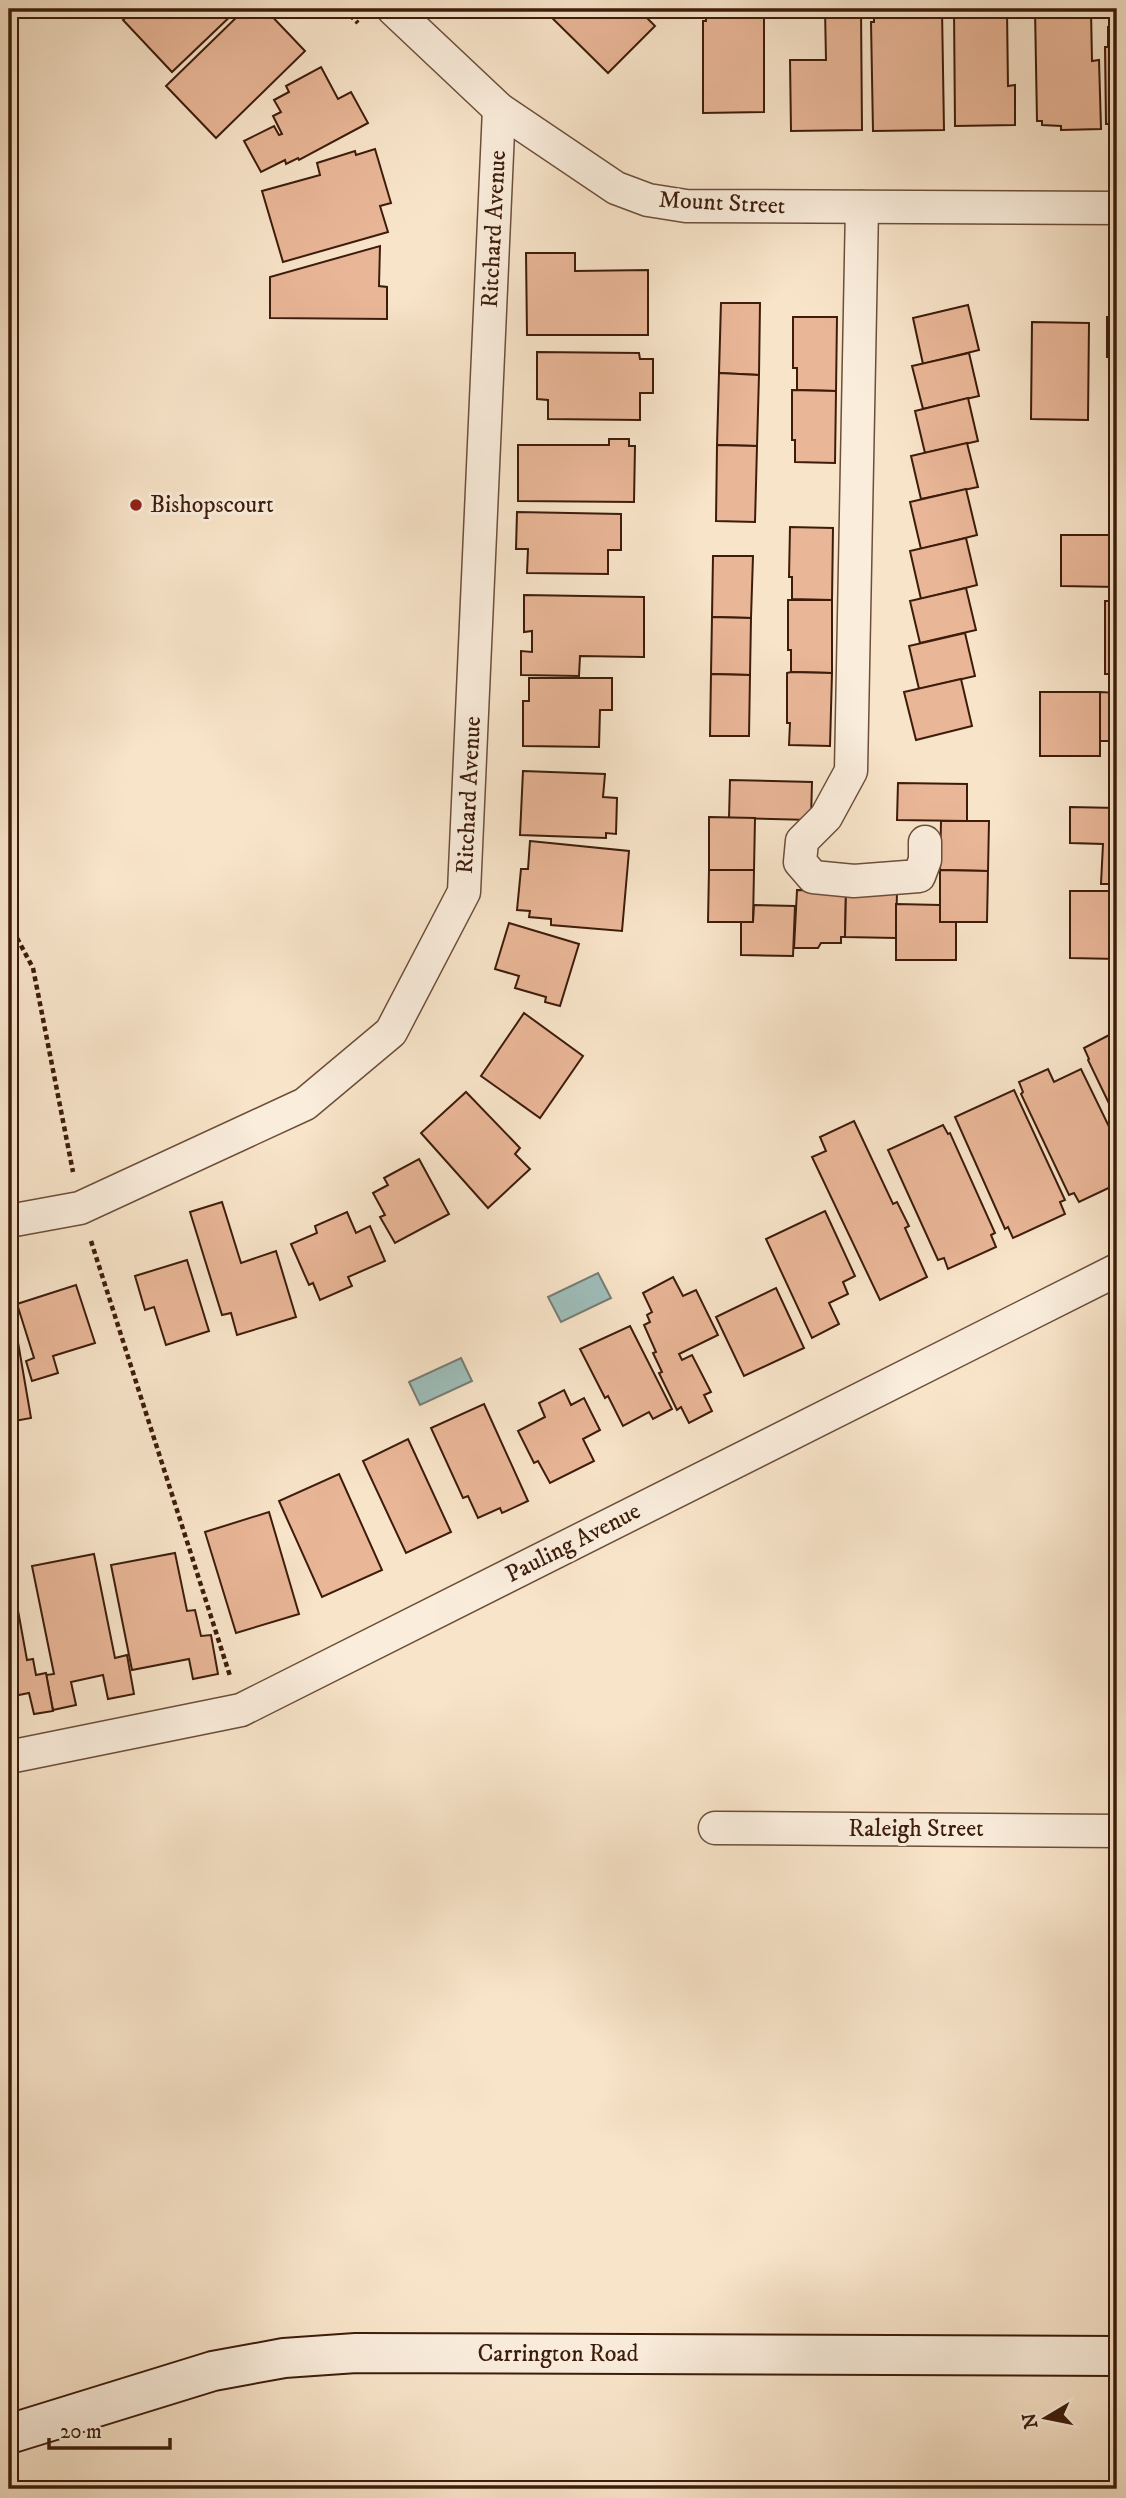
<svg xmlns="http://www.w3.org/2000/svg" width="1126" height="2498" font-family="'IM FELL DW Pica',serif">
<rect width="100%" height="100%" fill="#f8e4c9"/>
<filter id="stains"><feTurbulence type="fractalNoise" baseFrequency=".00286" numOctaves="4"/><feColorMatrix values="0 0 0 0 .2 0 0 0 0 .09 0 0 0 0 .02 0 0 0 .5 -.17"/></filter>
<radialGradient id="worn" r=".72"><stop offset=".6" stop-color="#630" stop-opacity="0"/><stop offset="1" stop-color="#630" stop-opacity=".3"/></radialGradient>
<g fill="#9ebebb" stroke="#777d75" stroke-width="2">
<polygon points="598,1273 611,1298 561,1322 548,1297"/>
<polygon points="461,1358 472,1381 420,1405 409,1382"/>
</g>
<g fill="#e9b697" stroke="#3d1c0b" stroke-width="2">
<polygon points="135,9 238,9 172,72 123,20"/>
<polygon points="245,9 265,9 305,51 216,138 166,86"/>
<polygon points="543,9 638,9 655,26 608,73"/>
<polygon points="706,9 764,9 764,112 703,113 703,21 706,21"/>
<polygon points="825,9 861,9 862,130 791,131 790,60 826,60"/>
<polygon points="874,9 942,9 944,130 873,131 871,22 874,22"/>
<polygon points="954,9 1007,10 1008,86 1015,85 1015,125 955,126"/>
<polygon points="1035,9 1091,11 1092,61 1099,60 1101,129 1061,130 1061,126 1042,125 1042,121 1037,121"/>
<polygon points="1117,26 1117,124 1106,124 1105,47 1108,47 1108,27"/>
<polygon points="321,67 338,99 351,92 368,123 299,160 298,158 286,164 285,160 261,172 244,141 274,126 279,135 282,134 273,116 281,112 274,100 289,92 286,86"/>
<polygon points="375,149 391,203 380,206 388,232 283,262 262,191 320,175 317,163 355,151 356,155"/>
<polygon points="380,246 379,286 387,287 387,319 270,318 270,277"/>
<polygon points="526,253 575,253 575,271 648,270 648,335 527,335"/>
<polygon points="721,303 760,303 759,375 719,373"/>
<polygon points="968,305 979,350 923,364 913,318"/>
<polygon points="793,317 837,317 836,391 797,390 797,368 793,368"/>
<rect x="1107" y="317" width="10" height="40"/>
<polygon points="1032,322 1089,323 1088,420 1031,419"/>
<polygon points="537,352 639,353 640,359 653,359 653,393 640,393 640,420 548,419 548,400 537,399"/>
<polygon points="969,353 979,396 923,409 912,366"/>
<polygon points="719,373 759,375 757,446 717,445"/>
<polygon points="792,390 836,391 835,463 795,462 795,440 792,440"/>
<polygon points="968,398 978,441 925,453 915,411"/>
<polygon points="609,439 629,439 629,446 635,446 634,502 518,501 518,445 609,445"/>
<polygon points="967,443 978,487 921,499 911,456"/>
<polygon points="717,445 757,446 755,522 716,521"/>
<polygon points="966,489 977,535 921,549 910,502"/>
<polygon points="517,512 621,514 621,550 608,550 608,574 527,573 528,549 516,549"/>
<polygon points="790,527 833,528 832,600 792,599 792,577 789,577"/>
<polygon points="1061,535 1117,535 1117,587 1061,586"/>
<polygon points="966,538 977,585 921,599 910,551"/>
<polygon points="713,556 753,556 751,618 712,617"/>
<polygon points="966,588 976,630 920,643 910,601"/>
<polygon points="524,595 644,597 644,657 580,656 579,676 521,675 521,651 532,652 532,631 524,632"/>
<polygon points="788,600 832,600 832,673 791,672 791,650 788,650"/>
<rect x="1105" y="601" width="12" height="73"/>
<polygon points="712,617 751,618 750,675 711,674"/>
<polygon points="965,633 975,676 919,689 909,646"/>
<polygon points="791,672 832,673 830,746 789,745 790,723 787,723 787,673"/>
<polygon points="711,674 750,675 749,736 710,736"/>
<polygon points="529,678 612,678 612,710 600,710 599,747 523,746 523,701 529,701"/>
<polygon points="961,679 972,726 916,740 904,692"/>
<rect x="1040" y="692" width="60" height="64"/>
<polygon points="1100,692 1117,693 1117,741 1100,741"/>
<polygon points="523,771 605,774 603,797 617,798 616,834 606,833 606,838 520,835"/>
<polygon points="730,780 812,782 811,820 729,818"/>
<polygon points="898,783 967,784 967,821 897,820"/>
<polygon points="1070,807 1117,808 1117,884 1101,884 1103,844 1070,843"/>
<polygon points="709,817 755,818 754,870 709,870"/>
<polygon points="941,821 989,821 988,871 940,870"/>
<polygon points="530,841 629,851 622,931 551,925 551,919 529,917 530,911 517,910 521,869 528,869"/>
<polygon points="709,870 754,870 753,922 708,922"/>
<polygon points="940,870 988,871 987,922 940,922"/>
<polygon points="797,890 846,891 845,937 841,937 841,943 821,943 818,948 794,948"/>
<polygon points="846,891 897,891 896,938 845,937"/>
<polygon points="1070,891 1117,891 1117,959 1070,958"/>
<polygon points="896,904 940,905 940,922 956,922 956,960 896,960"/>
<polygon points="754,905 795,906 793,956 741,955 741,922 753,922"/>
<polygon points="509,923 579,944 560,1006 545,1002 546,997 515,988 519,976 495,969"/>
<polygon points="524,1013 583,1056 540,1118 481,1076"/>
<polygon points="1117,1031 1117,1120 1088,1060 1089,1059 1084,1048"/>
<polygon points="1048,1069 1054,1082 1081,1069 1117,1143 1117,1184 1079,1202 1074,1193 1069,1195 1021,1094 1023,1092 1019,1082"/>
<polygon points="1014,1090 1065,1200 1060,1202 1065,1214 1013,1238 1008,1227 1005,1229 955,1117"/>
<polygon points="466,1092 520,1148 515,1154 530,1169 488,1208 421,1133"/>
<polygon points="854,1121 893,1204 897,1202 909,1226 905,1228 927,1277 880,1300 812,1157 826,1151 820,1137"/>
<polygon points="943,1125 948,1134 950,1133 995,1233 991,1235 996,1247 948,1269 944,1258 938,1260 888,1150"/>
<polygon points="419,1159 449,1214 395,1243 380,1217 385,1215 373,1193 388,1185 384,1178"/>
<polygon points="222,1202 241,1263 276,1251 296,1317 237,1335 231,1313 222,1315 190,1212"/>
<polygon points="825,1211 855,1276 843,1282 848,1294 829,1303 839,1324 812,1338 766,1239"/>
<polygon points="347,1212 356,1233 370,1226 385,1261 348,1277 352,1286 320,1300 313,1283 309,1285 291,1244 317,1233 315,1226"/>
<polygon points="187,1260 209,1331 166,1345 154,1307 145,1310 135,1276"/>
<polygon points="673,1277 683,1296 696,1290 718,1335 679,1354 682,1360 692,1355 711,1392 704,1395 712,1411 689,1423 681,1407 677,1410 659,1373 662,1372 653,1353 656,1352 644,1325 650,1322 647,1315 652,1312 643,1293"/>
<polygon points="76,1285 95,1343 53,1356 58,1373 32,1381 26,1361 34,1358 17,1304"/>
<polygon points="776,1288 804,1348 744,1376 716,1317"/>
<polygon points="14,1319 31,1418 9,1422 9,1320"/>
<polygon points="630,1326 672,1409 653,1419 649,1412 623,1426 608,1396 605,1398 580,1349"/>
<polygon points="564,1390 571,1405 584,1398 600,1430 583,1439 594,1461 550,1483 538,1461 534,1463 518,1431 545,1417 539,1403"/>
<polygon points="484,1404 528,1501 502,1513 500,1508 478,1518 468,1496 463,1498 431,1428"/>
<polygon points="408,1439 451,1532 406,1553 363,1461"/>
<polygon points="339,1474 382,1570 322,1597 279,1501"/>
<polygon points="269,1512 299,1614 236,1633 205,1532"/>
<polygon points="175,1553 187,1611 195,1610 201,1636 211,1635 218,1674 193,1679 189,1659 132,1670 111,1565"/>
<polygon points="94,1554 115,1658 127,1655 134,1694 108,1699 103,1675 71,1682 76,1705 53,1710 46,1675 54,1674 32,1566"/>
<polygon points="17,1605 27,1660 33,1659 36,1675 46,1673 53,1711 34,1714 29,1693 9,1697 9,1606"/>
</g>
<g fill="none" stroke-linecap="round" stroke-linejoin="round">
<defs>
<g id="street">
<polyline points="393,9 499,109 616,188 648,200 686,206 1117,208"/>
<polyline points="862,207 851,771 826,817 802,841 800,862 813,877 854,881 919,876 925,860 925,842"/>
<polyline points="9,1221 80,1208 305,1104 391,1032 464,892 499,109"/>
<polyline points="9,1757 241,1710 1117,1270"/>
<polyline points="715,1828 1117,1831"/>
</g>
<polyline id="secondary" points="9,2434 213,2371 284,2358 356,2353 1117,2356"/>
</defs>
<use href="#street" stroke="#6c4e3a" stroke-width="35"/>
<use href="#secondary" stroke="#3d1c0b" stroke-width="42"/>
<g stroke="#3d1c0b" stroke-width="4.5" stroke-dasharray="5 3.5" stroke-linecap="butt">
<polyline points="344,9 358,23"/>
<polyline points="9,923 33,968 73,1172"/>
<polyline points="91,1241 230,1676"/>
</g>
<use href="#street" stroke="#faeddc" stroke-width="32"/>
<use href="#secondary" stroke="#faeddc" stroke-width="38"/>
</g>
<circle fill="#8f2418" stroke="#faeddc" stroke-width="2.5" cx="136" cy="505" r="7"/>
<g text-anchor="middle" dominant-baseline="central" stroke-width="6" stroke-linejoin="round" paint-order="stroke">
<g font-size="24" fill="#3d1c0b" stroke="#faeddc">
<text transform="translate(722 203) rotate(3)">Mount Street</text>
<text transform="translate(494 229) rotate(-87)">Ritchard Avenue</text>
<text transform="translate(469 795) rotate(-87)">Ritchard Avenue</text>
<text transform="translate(573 1543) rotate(-27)">Pauling Avenue</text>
<text x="916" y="1829">Raleigh Street</text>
<text x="558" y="2354">Carrington Road</text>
</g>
<g font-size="24" fill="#3d1c0b" stroke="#faeddc" text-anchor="start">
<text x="150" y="505">Bishopscourt</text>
</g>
</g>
<rect width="1126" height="2498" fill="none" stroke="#f8e4c9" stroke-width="35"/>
<rect x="10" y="10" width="1105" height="2477" fill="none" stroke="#3d1c0b" stroke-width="3.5"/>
<rect x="18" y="18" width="1091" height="2463" fill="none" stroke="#3d1c0b" stroke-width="2"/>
<g transform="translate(1046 2418) rotate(260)" stroke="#faeddc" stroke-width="5" paint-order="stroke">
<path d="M0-5L12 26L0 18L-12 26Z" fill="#3d1c0b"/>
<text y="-10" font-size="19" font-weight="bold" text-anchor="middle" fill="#3d1c0b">N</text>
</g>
<path d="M49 2438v10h121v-10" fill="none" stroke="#3d1c0b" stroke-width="3.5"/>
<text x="60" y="2438" font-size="21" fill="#3d1c0b" stroke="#faeddc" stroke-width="5" paint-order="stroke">20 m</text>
<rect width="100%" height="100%" filter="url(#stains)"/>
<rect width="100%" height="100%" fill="url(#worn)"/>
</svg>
